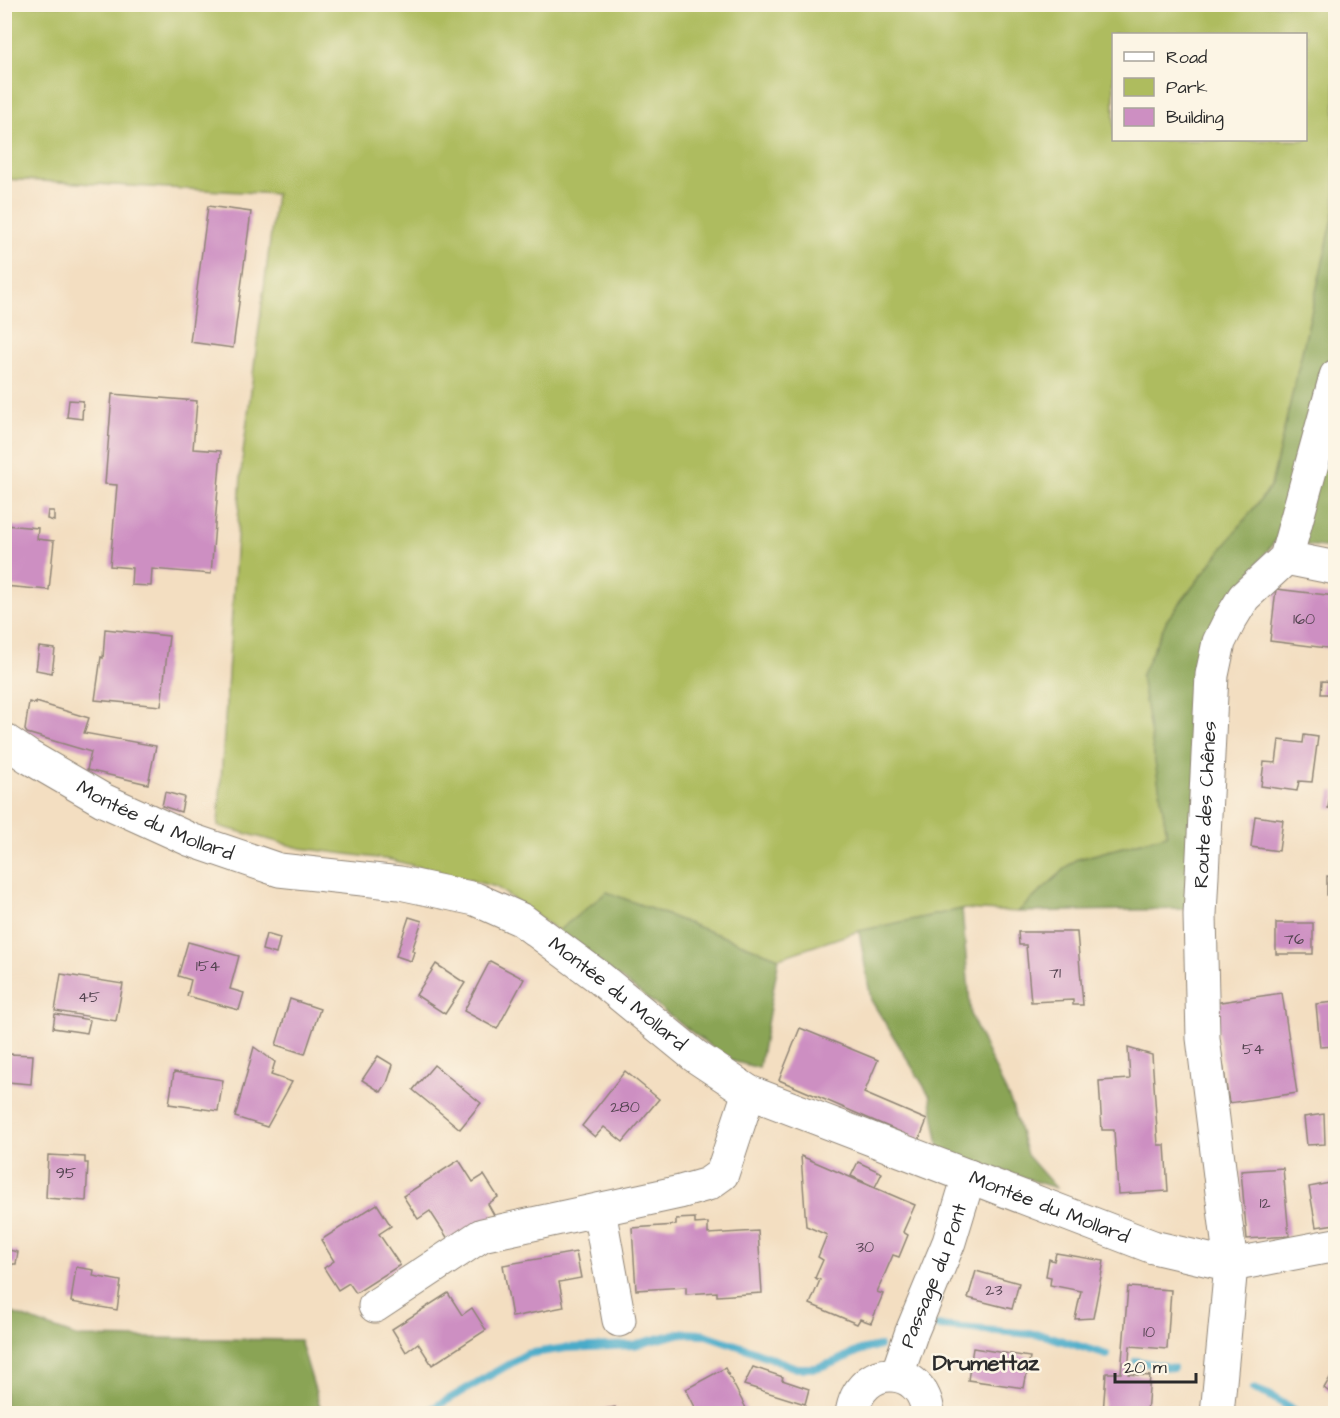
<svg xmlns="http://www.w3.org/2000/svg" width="1340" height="1418" font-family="'Architects Daughter',sans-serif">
<rect width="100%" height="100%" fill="#fcf5e5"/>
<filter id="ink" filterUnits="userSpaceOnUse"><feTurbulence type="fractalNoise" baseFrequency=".0167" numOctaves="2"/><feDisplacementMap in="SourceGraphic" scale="12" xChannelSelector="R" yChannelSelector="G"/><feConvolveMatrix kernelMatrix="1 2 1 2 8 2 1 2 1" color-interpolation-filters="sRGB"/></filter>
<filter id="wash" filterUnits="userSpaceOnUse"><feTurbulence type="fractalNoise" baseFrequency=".008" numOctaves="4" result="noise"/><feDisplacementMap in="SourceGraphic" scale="24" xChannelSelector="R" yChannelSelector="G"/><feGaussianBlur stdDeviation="1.35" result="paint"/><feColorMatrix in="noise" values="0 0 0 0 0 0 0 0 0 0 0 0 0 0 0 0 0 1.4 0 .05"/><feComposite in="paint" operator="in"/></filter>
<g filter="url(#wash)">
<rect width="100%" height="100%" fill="#f3dec1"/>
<path fill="#aebc5e" stroke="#6c7444" stroke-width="1.5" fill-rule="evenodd" d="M 4,5 L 1335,5 L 1335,210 L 1271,486 L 1167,620 L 1142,676 L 1167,835 L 1075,860 L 1018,912 L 962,909 L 859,931 L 779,958 L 607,892 L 558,931 L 496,887 L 392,860 L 300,848 L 218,826 L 242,461 L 276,194 L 5,179 ZM 1114,34 L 1306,34 L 1306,140 L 1114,140 Z"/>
<g fill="#8aa455" stroke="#5a6840" stroke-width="1.5">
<polygon points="1335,210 1335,524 1330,548 1275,541 1210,625 1188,909 1018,912 1075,860 1167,835 1141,676 1167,620 1271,486"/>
<polygon points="607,892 779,958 759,1068 729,1060 558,931"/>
<polygon points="962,909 971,1016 1012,1105 1027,1155 1056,1188 940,1151 930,1096 871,1000 859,931"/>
<polygon points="4,1310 78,1337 300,1340 322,1413 5,1413"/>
</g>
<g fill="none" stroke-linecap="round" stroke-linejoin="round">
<g stroke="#4aabc9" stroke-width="8">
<polyline points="937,1326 1044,1335 1107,1355"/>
<polyline points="1136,1361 1173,1368"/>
<polyline points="1254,1389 1269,1395 1300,1414"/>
<polyline points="423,1414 527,1354 566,1348 634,1345 681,1333 703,1334 748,1349 796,1368 816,1368 835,1362 861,1350 879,1346"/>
</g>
</g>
<g id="blocks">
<g fill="#cd8fc2">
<polygon points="208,206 251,212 233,348 190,342"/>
<polygon points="112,394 197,401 193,449 221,451 211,574 152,569 151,586 131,585 132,568 110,566 117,485 105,484"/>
<polygon points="69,400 83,401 82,419 67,417"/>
<polygon points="48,511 54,511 54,521 47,519"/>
<polygon points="4,525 38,528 37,539 54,541 49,590 4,586"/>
<polygon points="1276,589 1335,596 1335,649 1270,641"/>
<polygon points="105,629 169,636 161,706 95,700 101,657 103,658"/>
<polygon points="39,647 55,649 52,673 36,670"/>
<polygon points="1322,681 1335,682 1335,694 1321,694"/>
<polygon points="29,702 36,704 36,702 89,718 84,733 156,746 148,784 87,770 91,752 27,733 25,730"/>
<polygon points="1304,735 1318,737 1312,782 1299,781 1297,791 1261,786 1264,762 1276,763 1279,740 1303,743"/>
<polygon points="1331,791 1335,791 1335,809 1328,808"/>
<polygon points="165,792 184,797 181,812 162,806"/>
<polygon points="1255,816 1283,820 1279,851 1251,847"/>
<polygon points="1327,876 1335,877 1335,895 1327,895"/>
<polygon points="409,917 422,921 412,950 414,952 411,961 396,956"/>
<rect x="1276" y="923" width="37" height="31"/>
<polygon points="1018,932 1077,932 1083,1005 1073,1005 1073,1000 1031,1002 1026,945 1019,945"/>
<polygon points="266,934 280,938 276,954 262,950"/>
<polygon points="188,942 239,956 230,989 244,993 239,1010 187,996 191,980 178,976"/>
<polygon points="490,961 524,979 497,1029 464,1011"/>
<polygon points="436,964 465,983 445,1014 416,995"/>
<polygon points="61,974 123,984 116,1021 55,1011"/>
<polygon points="1282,993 1297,1093 1229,1103 1214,1003"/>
<polygon points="290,999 320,1009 305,1054 276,1045"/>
<polygon points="1335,1002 1335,1046 1320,1047 1316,1004"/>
<polygon points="55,1014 90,1020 87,1033 53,1028"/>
<polygon points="800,1028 878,1060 864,1093 927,1120 919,1140 779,1080"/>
<polygon points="254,1047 275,1062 271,1075 292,1082 267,1127 235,1117"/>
<polygon points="1128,1048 1152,1055 1158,1145 1165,1145 1168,1191 1118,1194 1114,1130 1102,1130 1099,1081 1130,1079"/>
<polygon points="9,1054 33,1055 31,1084 7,1082"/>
<polygon points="378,1056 393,1065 387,1083 381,1092 362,1080"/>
<polygon points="434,1065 481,1103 460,1129 413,1090"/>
<polygon points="625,1071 659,1099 623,1142 604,1127 595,1137 582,1126"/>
<polygon points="174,1072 223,1080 218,1111 169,1104"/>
<polygon points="1324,1114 1325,1144 1307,1145 1304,1117"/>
<polygon points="48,1155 85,1157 85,1163 88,1163 86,1201 46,1198"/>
<polygon points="801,1156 915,1205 903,1232 908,1235 899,1257 893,1255 877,1292 883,1294 871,1323 860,1319 857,1324 810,1304 820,1280 815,1278 823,1260 818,1257 827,1235 806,1226"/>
<polygon points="459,1160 473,1182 484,1175 498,1197 488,1204 494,1215 450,1242 430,1211 418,1219 403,1196"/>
<polygon points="858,1162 882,1173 875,1187 851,1176"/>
<polygon points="1283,1168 1289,1236 1247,1239 1241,1171"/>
<polygon points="1335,1182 1335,1224 1316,1227 1309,1187"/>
<polygon points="377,1204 391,1226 379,1234 400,1265 356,1293 349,1283 338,1290 324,1268 334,1261 321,1240"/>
<polygon points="695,1218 695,1224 708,1223 708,1234 758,1231 762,1293 717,1296 717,1292 686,1294 686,1287 636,1290 632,1228 676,1225 676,1219"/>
<polygon points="4,1249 18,1252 16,1264 12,1264 11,1270 4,1269"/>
<polygon points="576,1252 581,1278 559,1282 564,1307 512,1317 503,1265"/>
<polygon points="1056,1253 1104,1261 1093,1318 1075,1319 1081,1291 1050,1285 1051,1277 1046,1276 1049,1259 1054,1261"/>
<polygon points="76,1267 94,1270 93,1276 121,1281 117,1310 71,1302"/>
<polygon points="976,1271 1019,1283 1012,1309 968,1298"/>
<polygon points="1128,1287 1171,1290 1167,1349 1130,1346 1128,1374 1150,1376 1147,1413 1103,1413 1106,1373 1121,1373"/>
<polygon points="448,1293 462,1315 472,1308 486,1330 432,1365 418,1343 406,1352 392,1329"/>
<polygon points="973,1348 1030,1357 1024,1388 968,1380"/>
<polygon points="753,1367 783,1377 782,1380 809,1389 805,1404 744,1385"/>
<polygon points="725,1368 748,1412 752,1410 753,1413 698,1413 686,1389"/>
<polygon points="1335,1369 1335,1396 1324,1388"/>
<polygon points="615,1407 616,1413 587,1413 587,1412"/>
</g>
</g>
</g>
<g filter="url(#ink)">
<use href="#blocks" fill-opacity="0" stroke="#8f8476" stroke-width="1.5"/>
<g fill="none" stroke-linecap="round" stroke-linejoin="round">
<defs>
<g id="minor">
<polyline points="1286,558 1336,568"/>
<polyline points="599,1210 619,1320"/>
<polyline points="375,1306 482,1235 680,1192 708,1184 722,1174 749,1092"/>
<path id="s1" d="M 897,1375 L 911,1334 L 949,1242 L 969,1176"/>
<path d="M 852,1414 C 859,1361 924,1363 928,1414"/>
<path id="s2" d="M 1217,1414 L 1231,1265 L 1203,1038 L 1200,915 L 1212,675 L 1219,642 L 1230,620 L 1244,597 L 1286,558 L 1336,376"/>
</g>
<g id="major">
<path id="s3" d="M 4,740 L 29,757 L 103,800 L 191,840 L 279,870 L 400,883 L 475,899 L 522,920 L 596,975 L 695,1056 L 749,1092 L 1153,1247 L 1231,1265 L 1336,1245"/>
</g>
</defs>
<use href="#minor" stroke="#8f8476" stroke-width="35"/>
<use href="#major" stroke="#8f8476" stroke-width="35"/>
<use href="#minor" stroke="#fff" stroke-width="33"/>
<use href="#major" stroke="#fff" stroke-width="33"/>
</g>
</g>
<g text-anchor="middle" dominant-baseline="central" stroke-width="5" stroke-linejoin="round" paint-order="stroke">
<g font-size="16" fill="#544451">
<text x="1304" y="619">160</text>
<text x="1294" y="939">76</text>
<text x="208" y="966">154</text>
<text x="1055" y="973">71</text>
<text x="89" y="997">45</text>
<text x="1253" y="1049">54</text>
<text x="625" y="1107">280</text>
<text x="66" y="1173">95</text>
<text x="1265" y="1203">12</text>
<text x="865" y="1247">30</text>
<text x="994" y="1290">23</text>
<text x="1149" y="1332">10</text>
</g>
<g font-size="20" fill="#2b2b2b" stroke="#fcf5e5">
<text stroke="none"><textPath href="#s2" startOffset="612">Route des Chênes</textPath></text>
<text stroke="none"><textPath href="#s3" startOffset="172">Montée du Mollard</textPath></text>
<text stroke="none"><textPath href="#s3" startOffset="676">Montée du Mollard</textPath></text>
<text stroke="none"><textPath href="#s3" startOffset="1162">Montée du Mollard</textPath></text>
<text stroke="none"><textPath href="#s1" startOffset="106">Passage du Pont</textPath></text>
</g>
<g font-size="22" font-weight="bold" fill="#2b2b2b" stroke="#fcf5e5">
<text x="986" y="1363">Drumettaz</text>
</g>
</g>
<rect width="1340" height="1418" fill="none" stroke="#fcf5e5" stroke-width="24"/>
<rect x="1112" y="33" width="195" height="108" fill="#fcf5e5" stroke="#a8a49b" stroke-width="1.5"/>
<rect x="1124" y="52" width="30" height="9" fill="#ffffff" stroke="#a8a49b" stroke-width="1.5"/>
<text x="1166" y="63" font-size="18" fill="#2b2b2b">Road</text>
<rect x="1124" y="78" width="30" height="18" fill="#aebc5e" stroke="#a8a49b" stroke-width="1.5"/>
<text x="1166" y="93" font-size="18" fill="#2b2b2b">Park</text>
<rect x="1124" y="108" width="30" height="18" fill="#cd8fc2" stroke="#a8a49b" stroke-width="1.5"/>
<text x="1166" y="123" font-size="18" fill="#2b2b2b">Building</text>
<path d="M1115 1373v9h81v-9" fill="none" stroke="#2b2b2b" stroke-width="3"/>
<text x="1124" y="1373" font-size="18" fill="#2b2b2b" stroke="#fcf5e5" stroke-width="4.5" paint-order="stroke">20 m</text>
</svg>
